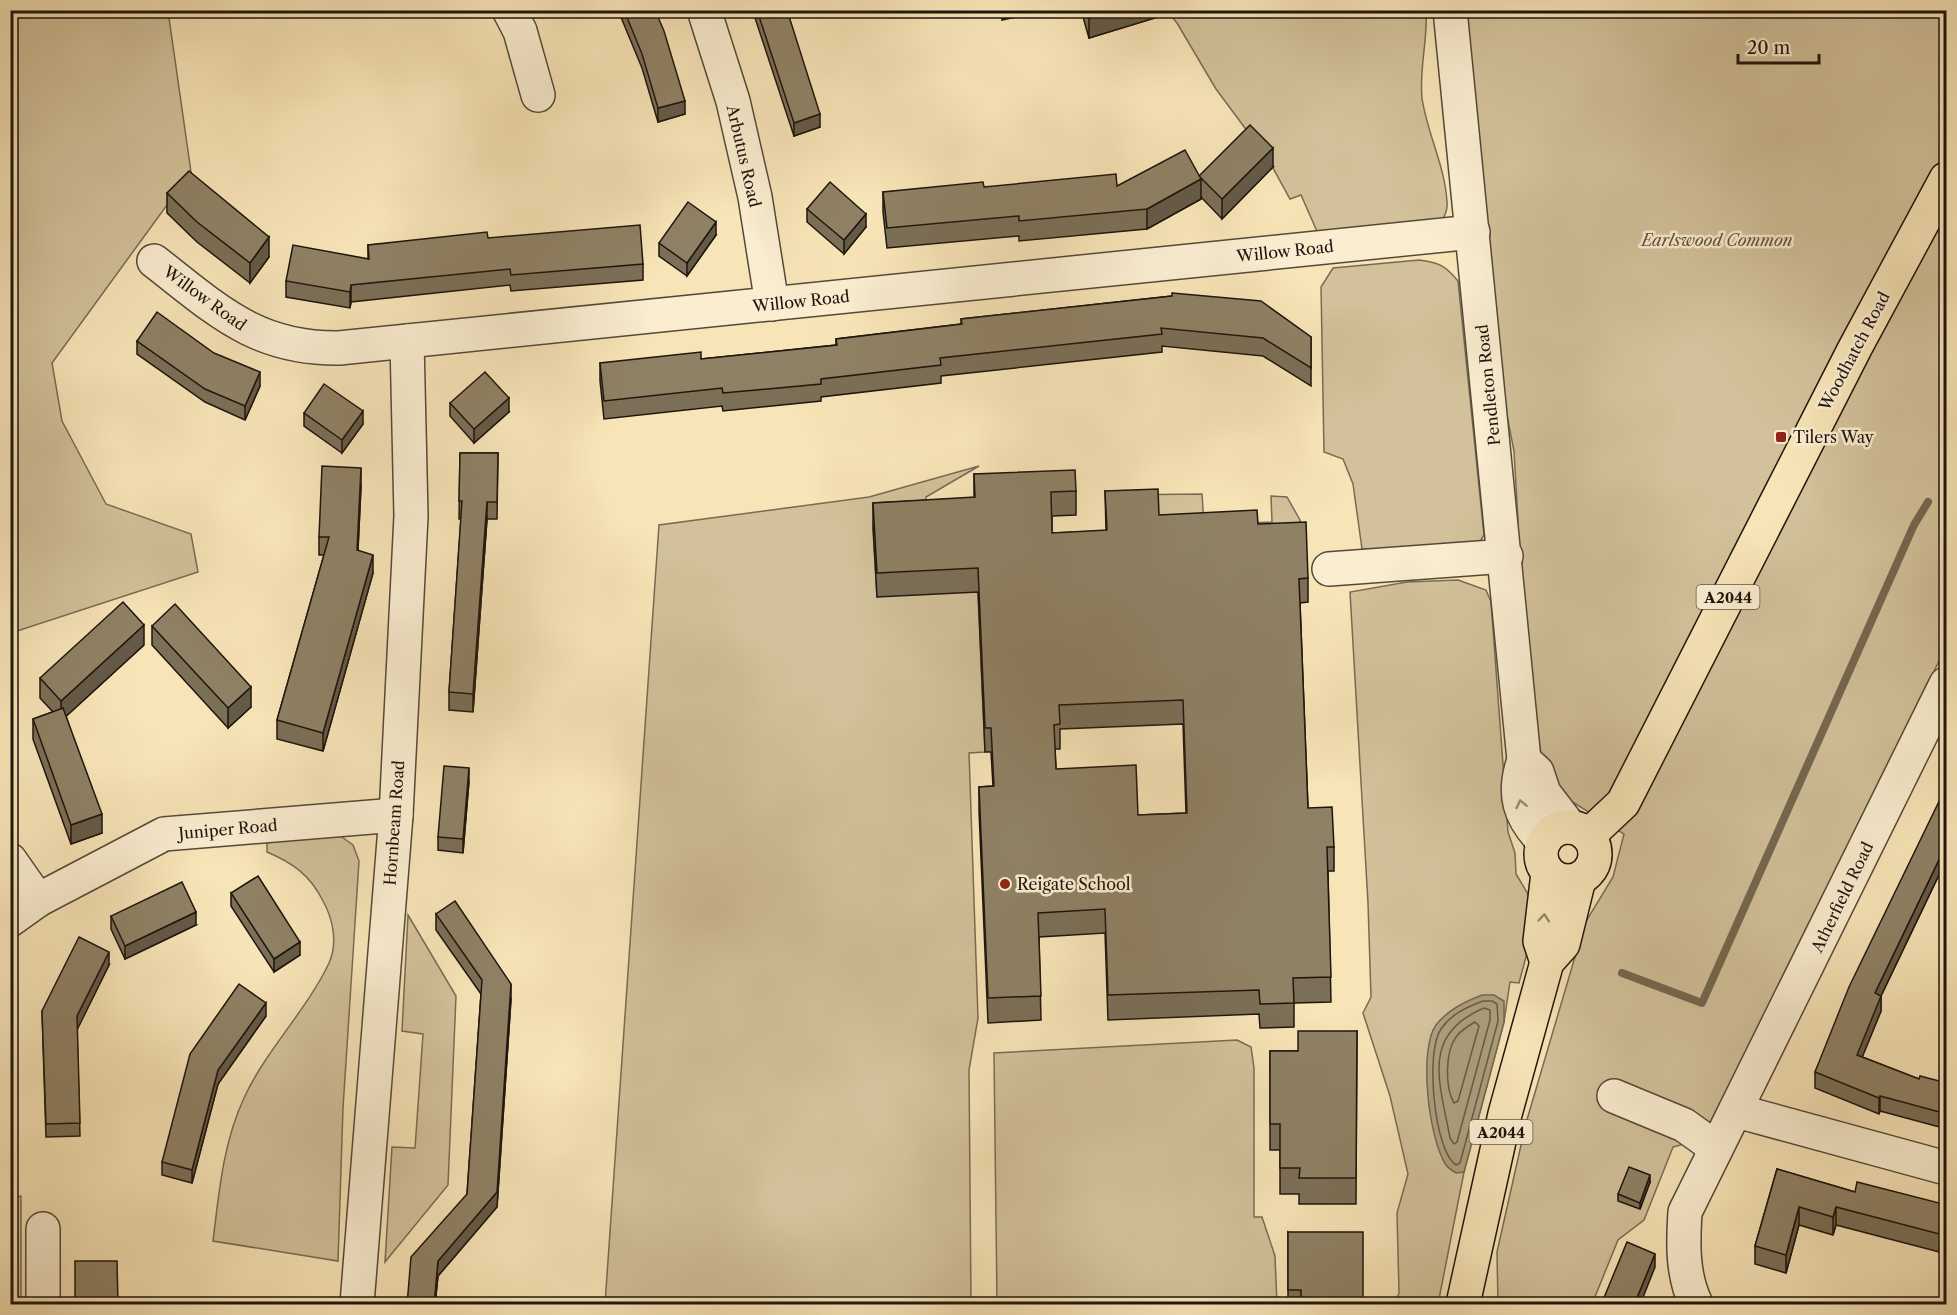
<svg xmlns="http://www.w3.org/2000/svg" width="1957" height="1315" font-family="'Libre Caslon Text',serif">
<rect width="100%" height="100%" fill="#f7e4b7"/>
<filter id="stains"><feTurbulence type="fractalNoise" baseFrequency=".00333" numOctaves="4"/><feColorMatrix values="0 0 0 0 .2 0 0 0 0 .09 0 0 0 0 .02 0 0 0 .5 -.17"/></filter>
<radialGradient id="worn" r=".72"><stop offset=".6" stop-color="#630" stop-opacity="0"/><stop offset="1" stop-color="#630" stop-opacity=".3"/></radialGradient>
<g fill="#d2c19a" stroke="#786b54" stroke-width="1.5">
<polygon points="12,11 168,11 191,172 52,363 62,421 106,504 191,534 198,572 11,633 10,23 17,17"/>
<path d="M 1167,11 L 1426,11 C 1428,39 1419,69 1422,98 C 1427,133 1445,166 1447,202 C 1448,214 1442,221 1433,229 L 1323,245 L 1301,195 L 1290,199 L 1268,159 L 1216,89 L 1177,23 Z"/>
<polygon points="1462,11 1946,11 1946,647 1880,780 1721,1129 1702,1139 1673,1147 1644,1220 1618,1240 1592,1304 1498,1304 1497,1252 1526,1123 1585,923 1613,877 1624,834 1563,796 1541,754 1522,641 1515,556 1518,520 1514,451 1500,380"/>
<path d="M 1419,260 C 1438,262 1446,266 1458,281 L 1484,535 L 1479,543 L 1411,549 L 1362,549 L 1353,484 L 1343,459 L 1324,452 L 1321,287 L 1333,268 Z"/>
<polygon points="979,466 926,497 926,524 873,527 877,597 977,566 985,752 969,753 978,1018 969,1070 971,1304 605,1304 659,525 869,497"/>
<polygon points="1202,494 1204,525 1272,522 1271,496 1287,497 1300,520 1306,546 1107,506 1114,495"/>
<polygon points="1458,580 1486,590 1491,602 1508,832 1515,853 1516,874 1528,894 1530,909 1527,953 1519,983 1510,982 1504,1022 1464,1172 1438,1304 1394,1304 1399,1293 1397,1213 1408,1174 1390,1096 1363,1013 1371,997 1368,903 1350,592 1407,582"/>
<path d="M 339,835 L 353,845 L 359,861 L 343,1108 L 338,1261 L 213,1241 C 219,1193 223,1143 244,1098 C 266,1050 307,1010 329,963 C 338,943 333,919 323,901 C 310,875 293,863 267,852 L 267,837 Z"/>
<polygon points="408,915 456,996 448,1185 385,1262 392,1147 415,1148 423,1034 402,1031"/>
<polygon points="1237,1040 1251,1047 1254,1068 1254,1217 1262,1217 1275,1256 1277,1304 997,1304 994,1053"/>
<polygon points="21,1196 21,1304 11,1304 11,1199"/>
</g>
<path fill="#ad9e7d" stroke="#746750" stroke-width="1.5" d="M 1482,995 L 1494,995 L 1504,1001 L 1504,1022 L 1464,1172 L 1456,1173 C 1453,1171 1448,1168 1446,1165 C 1429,1140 1418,1050 1436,1025 C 1448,1010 1464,1002 1482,995 Z"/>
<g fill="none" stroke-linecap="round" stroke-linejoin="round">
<g stroke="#665a45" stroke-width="1.5">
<path d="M 1483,1001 L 1492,1001 L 1497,1004 L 1498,1021 L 1460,1163 L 1456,1165 C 1434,1151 1425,1051 1441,1029 C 1451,1014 1467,1007 1483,1001 Z"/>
<path d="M 1484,1008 L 1490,1010 L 1490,1020 L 1457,1142 L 1454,1144 L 1450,1138 C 1440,1083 1420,1035 1484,1008 Z"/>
<path d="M 1475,1022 L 1479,1026 L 1458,1101 L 1454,1103 C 1445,1088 1445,1052 1456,1037 C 1461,1030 1468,1026 1475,1022 Z"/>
</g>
<g stroke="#746750" stroke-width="8">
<polyline points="1943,477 1946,471"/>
<polyline points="1622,973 1702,1003 1914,525 1928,502"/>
</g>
<defs>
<g id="minor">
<polyline points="509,10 520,31 538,95"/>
<polyline points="704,10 733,101 755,197 772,304"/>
<path d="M 1450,10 L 1524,760 C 1512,794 1519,817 1544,842"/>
<path d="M 154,261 C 216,309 255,349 339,348 L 1473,232"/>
<polyline points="1329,569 1506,556"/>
<polyline points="1524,760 1537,772 1544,793 1570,827"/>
<polyline points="10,860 38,900"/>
<polyline points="10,920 38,900 164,834 396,815"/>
<polyline points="1614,1096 1684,1125 1716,1148"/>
<polyline points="1737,1111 1946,1168"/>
<polyline points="43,1304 43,1229"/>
<polyline points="357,1304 396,815 411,516 407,341"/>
<path d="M 1696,1304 C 1682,1275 1683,1243 1685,1212 L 1946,684"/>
</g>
<g id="major">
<circle cx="1568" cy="854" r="27"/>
<polyline points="1588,836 1623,803 1855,348 1946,179"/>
<polyline points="1547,962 1540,941 1548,873"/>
<polyline points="1463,1304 1505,1114 1547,962 1563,944 1579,879"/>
</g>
</defs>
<use href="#minor" stroke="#544938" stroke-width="36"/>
<use href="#major" stroke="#1e150d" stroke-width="36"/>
<use href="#minor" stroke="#faedd0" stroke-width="33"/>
<use href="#major" stroke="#f7e4b7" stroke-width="33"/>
</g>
<g fill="#7b6f57" stroke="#1e150d" stroke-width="1.5" fill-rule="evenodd">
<polygon points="618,10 655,10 685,114 658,122 642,68"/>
<polygon points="755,10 787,10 820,127 794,136 755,18"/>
<polygon points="1081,10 1168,10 1168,14 1089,38"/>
<polygon points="1273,167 1222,219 1201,197 1201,199 1147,229 1019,241 1019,236 887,248 883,212 883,192 984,187 1117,186"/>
<polygon points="167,193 269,257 250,283 197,242 167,213"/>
<polygon points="807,209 866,227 844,254 807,222"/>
<polygon points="716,235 687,276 659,256 659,243"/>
<polygon points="488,238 643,264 643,280 511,291 510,285 351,302 350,308 286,297 286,281 368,259 368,245"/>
<polygon points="1172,296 1311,337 1311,386 1263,356 1162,346 1162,352 941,376 941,383 821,397 821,401 723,411 722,406 604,419 600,381 600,363 701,359 836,345 836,339 961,324 961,319"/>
<polygon points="137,341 260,386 245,420 205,402 137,354"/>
<polygon points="450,403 509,412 474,443 450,416"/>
<polygon points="304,413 363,424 342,453 304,426"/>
<polygon points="460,453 498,453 497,519 487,519 473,712 449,710 449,692 461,519 459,519"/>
<path d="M 974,474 L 1076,491 L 1076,515 L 1052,516 L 1052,533 L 1106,531 L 1105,491 L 1159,515 L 1258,524 L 1308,578 L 1308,602 L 1300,603 L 1308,808 L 1334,847 L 1334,871 L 1328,871 L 1331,1002 L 1294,1003 L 1294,1027 L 1260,1028 L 1259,1014 L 1108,1020 L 1105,933 L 1039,937 L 1041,1020 L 988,1023 L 979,811 L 979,787 L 993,786 L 991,752 L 985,752 L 978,592 L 877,597 L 873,527 L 873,503 L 974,498 ZM 1183,724 L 1186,813 L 1138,815 L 1056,769 L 1055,749 L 1060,749 L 1060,729 Z"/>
<polygon points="361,486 358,551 373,573 323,751 277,739 277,720 324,555 319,555 319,537"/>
<polygon points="152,626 251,707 228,728 152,645"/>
<polygon points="144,645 66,716 102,833 71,844 33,739 33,719 53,712 40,698 40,678"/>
<polygon points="469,781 463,853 438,850 438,837"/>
<polygon points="1947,785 1947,858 1881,996 1881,1011 1862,1057 1919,1079 1947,1083 1947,1129 1880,1111 1879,1114 1815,1088 1815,1072"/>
<polygon points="231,893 300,955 274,972 231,906"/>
<polygon points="436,914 511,999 497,1207 438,1276 435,1305 407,1305 467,1194 481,994 436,930"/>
<polygon points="111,916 196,925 125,959 111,929"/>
<polygon points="109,965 77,1029 80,1136 46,1137 42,1011"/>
<polygon points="266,1016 218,1084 192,1183 162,1175 162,1162"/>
<polygon points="1357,1031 1356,1204 1299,1204 1299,1194 1280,1194 1280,1150 1270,1150 1270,1051 1298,1051"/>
<polygon points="1777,1169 1855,1192 1947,1205 1947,1254 1836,1225 1833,1235 1799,1225 1786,1273 1755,1264 1755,1246"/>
<polygon points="1650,1182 1640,1209 1618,1201 1618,1194"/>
<polygon points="1288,1232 1363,1305 1288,1305"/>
</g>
<g fill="#645a47" stroke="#1e150d" stroke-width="1.5">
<polygon points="1002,10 1044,10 1044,11 1002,20"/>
<polygon points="1114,10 1168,10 1168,14 1089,38 1089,18"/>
<polygon points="685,101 685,114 658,122 658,108"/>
<polygon points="820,114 820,127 794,136 794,123"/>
<polygon points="1273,148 1273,167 1222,219 1222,199"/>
<polygon points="1201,179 1201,199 1147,229 1147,209"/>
<polygon points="866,214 866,227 844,254 844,240"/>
<polygon points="716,222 716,235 687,276 687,263"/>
<polygon points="269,237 269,257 250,283 250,263"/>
<polygon points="351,285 351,302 350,308 350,292"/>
<polygon points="260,372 260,386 245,420 245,406"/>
<polygon points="509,398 509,412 474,443 474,429"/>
<polygon points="363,411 363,424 342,453 342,440"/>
<polygon points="361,468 361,486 357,569 357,550"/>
<polygon points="487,502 487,519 473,712 473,694"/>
<polygon points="373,555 373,573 323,751 323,733"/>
<polygon points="144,625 144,645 61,721 61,701"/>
<polygon points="251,687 251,707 228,728 228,708"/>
<polygon points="469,768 469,781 463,853 463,839"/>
<polygon points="102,814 102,833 71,844 71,825"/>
<polygon points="1947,843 1947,858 1881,996 1881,1011 1857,1070 1857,1055 1875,993"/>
<polygon points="196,912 196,925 125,959 125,946"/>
<polygon points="300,942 300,955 274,972 274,959"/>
<polygon points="109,952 109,965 77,1030 77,1016"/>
<polygon points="511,984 511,999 497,1207 438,1276 435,1305 434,1305 438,1261 497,1192"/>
<polygon points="266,1003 266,1016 218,1084 192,1183 192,1170 218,1070"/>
<polygon points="1880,1096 1880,1111 1879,1114 1879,1098"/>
<polygon points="1650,1175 1650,1182 1640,1209 1640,1203"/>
<polygon points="1799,1207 1799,1225 1786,1273 1786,1255"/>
<polygon points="1836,1207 1836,1225 1833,1235 1833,1217"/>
<polygon points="1655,1254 1655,1267 1640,1305 1634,1305"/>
</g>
<g fill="#8f8165" stroke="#1e150d" stroke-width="1.5" fill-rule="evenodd">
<polygon points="624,10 655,10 664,31 685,101 658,108 642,54"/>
<polygon points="757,10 787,10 820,114 794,123"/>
<polygon points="1086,10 1114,10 1089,18"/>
<polygon points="1250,125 1273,148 1222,199 1199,176"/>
<polygon points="1185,150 1201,179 1147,209 1019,221 1019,216 887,228 883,192 983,182 984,187 1116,174 1117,186"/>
<polygon points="189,171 269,237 250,263 197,222 167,193"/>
<polygon points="830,182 866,214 844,240 807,209"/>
<polygon points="688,202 716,222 687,263 659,243"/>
<polygon points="640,225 643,264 511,275 510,269 351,285 350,292 286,281 293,245 369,259 368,245 487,232 488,238"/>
<polygon points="1172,293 1261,301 1311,337 1311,368 1263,338 1161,328 1162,334 940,358 941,365 821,379 821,384 723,393 722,388 604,401 600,363 701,352 701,359 837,345 836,339 962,324 961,319 1172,296"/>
<polygon points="157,312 214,353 260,372 245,406 205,389 137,341"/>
<polygon points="485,372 509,398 474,429 450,403"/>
<polygon points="324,384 363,411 342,440 304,413"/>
<polygon points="460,453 498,453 497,502 487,502 473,694 449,692 462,501 459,501"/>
<polygon points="322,466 361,468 357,550 373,555 323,733 277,720 329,537 319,537"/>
<path d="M 1075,470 L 1076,491 L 1051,492 L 1052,533 L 1107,530 L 1105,491 L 1158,489 L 1159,515 L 1257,510 L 1258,524 L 1306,522 L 1308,578 L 1299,579 L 1308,808 L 1332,807 L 1334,847 L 1327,847 L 1331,977 L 1293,978 L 1294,1003 L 1260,1004 L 1259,990 L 1108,995 L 1105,909 L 1038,913 L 1041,996 L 988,998 L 979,787 L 994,786 L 991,728 L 985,728 L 978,568 L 877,573 L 873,503 L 975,497 L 974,474 ZM 1183,700 L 1187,813 L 1138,815 L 1136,765 L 1056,769 L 1054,725 L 1060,724 L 1059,705 Z"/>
<polygon points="123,602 144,625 61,701 40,678"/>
<polygon points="175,604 251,687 228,708 152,626"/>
<polygon points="63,708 102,814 71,825 33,719"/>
<polygon points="444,766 469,768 463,839 438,837"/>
<polygon points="1947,785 1947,843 1875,993 1881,996 1857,1055 1919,1079 1920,1076 1947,1083 1947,1114 1880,1096 1879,1098 1815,1072 1849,987"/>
<polygon points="258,876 300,942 274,959 231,893"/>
<polygon points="182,882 196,912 125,946 111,916"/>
<polygon points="455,901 511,984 497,1192 438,1261 434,1305 407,1305 411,1257 467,1194 482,980 436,914"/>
<polygon points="79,937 109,952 77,1016 80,1123 46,1124 42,1011"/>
<polygon points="239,984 266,1003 218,1070 192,1170 162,1162 190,1054"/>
<polygon points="1298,1031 1357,1031 1356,1178 1299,1178 1300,1168 1280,1168 1280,1124 1270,1124 1270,1051 1298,1051"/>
<polygon points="1629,1167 1650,1175 1640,1203 1618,1194"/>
<polygon points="1777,1169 1855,1192 1857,1182 1947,1205 1947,1236 1836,1207 1833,1217 1799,1207 1786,1255 1755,1246"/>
<polygon points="1288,1232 1363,1232 1363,1305 1301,1305 1301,1290 1288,1290"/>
<polygon points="1627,1242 1655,1254 1634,1305 1601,1305"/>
<polygon points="75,1261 117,1261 118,1305 75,1305"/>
</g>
<defs><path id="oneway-chevron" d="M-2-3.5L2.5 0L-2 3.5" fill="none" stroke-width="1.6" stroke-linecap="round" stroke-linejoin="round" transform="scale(1.5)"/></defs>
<use stroke="#978c78" href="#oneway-chevron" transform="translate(1521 804) rotate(-102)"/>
<use stroke="#95876a" href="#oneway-chevron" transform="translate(1544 918) rotate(-85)"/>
<g fill="#8f2418" stroke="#faedd0" stroke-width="2">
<rect x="1775" y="431" width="12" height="12" rx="3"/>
<circle cx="1005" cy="884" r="6"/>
</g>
<g text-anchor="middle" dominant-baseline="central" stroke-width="5" stroke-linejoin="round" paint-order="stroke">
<g fill="#faedd0" stroke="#605648" stroke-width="1.5">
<rect x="1696.5" y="585" width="63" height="24" rx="4.5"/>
<rect x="1469.5" y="1120" width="63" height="24" rx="4.5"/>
</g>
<g font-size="15" font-weight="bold" fill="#1e150d">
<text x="1728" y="597">A2044</text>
<text x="1501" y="1132">A2044</text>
</g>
<g font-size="16" fill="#1e150d" stroke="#faedd0">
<text transform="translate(744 156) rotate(77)">Arbutus Road</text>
<text transform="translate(1285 251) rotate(-6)">Willow Road</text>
<text transform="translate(205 298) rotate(36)">Willow Road</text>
<text transform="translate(801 301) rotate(-6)">Willow Road</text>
<text transform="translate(1854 351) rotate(-62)">Woodhatch Road</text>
<text transform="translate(1488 385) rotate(-96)">Pendleton Road</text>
<text transform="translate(394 823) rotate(-86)">Hornbeam Road</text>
<text transform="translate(228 829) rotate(-5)">Juniper Road</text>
<text transform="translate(1842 897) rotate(-64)">Atherfield Road</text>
</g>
<g font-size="16" font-style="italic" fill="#5d513e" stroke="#faedd0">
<text x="1717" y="240">Earlswood Common</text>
</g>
<g font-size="16" fill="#1e150d" stroke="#faedd0" text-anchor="start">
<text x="1793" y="437">Tilers Way</text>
<text x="1017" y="884">Reigate School</text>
</g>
</g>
<rect width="1957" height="1315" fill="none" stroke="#f7e4b7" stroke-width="36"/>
<rect x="12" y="12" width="1933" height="1291" fill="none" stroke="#1e150d" stroke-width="3"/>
<rect x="18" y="18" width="1921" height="1279" fill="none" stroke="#1e150d" stroke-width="1.5"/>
<path d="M1738 54v9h81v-9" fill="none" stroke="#1e150d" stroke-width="3"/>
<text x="1747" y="54" font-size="18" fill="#1e150d" stroke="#faedd0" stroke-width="4.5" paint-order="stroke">20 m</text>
<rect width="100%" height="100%" filter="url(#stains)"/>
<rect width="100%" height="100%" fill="url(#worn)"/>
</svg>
